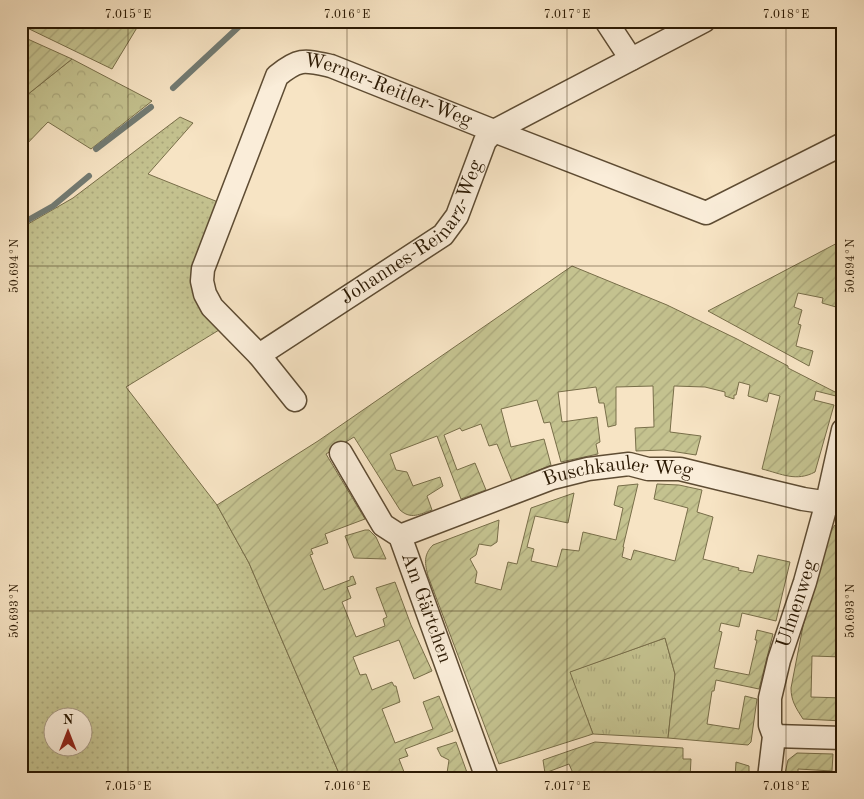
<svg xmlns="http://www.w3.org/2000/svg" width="864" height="799" font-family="'Old Standard TT',serif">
<defs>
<pattern id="grass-dots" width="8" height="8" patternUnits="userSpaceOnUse" patternTransform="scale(1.25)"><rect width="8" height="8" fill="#c4c28f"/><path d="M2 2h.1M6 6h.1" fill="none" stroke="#a9a67a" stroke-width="1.8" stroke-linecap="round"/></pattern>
<pattern id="forest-crowns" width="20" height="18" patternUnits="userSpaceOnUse" patternTransform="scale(1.25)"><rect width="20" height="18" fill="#c4c28f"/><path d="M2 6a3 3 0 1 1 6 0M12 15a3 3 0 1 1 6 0" fill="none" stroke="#a9a67a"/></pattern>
<pattern id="park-tufts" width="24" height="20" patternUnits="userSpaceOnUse" patternTransform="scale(1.25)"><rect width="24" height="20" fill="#c4c28f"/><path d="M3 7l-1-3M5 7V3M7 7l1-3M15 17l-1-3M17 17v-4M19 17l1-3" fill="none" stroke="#a9a67a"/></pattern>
<pattern id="garden-furrows" width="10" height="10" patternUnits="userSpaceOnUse" patternTransform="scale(1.25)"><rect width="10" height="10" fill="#c4c28f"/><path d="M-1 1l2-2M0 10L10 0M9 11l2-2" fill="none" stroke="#a9a67a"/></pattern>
<pattern id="water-waves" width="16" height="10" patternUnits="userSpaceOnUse" patternTransform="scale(1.25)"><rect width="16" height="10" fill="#a1bcbe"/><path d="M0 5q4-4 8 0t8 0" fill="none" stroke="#8ba1a2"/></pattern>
</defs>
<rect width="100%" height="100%" fill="#f7e4c4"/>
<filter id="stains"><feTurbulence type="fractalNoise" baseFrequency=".004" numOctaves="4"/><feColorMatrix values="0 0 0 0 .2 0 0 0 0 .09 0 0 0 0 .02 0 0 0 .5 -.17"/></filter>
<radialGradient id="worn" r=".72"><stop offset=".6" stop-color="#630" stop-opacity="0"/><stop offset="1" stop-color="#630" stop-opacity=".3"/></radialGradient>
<path fill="url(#grass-dots)" stroke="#786e49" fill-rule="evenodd" d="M 180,117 L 193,123 L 148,174 L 218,202 L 192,267 L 193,292 L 219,330 L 126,387 L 217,505 L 249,563 L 341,778 L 21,778 L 21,228 L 73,198 ZM 52,716 L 82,716 L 82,746 L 52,746 Z"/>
<polygon fill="url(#forest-crowns)" stroke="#786e49" points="72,59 152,101 91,149 48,122 21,150 21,123 24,117 27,95"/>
<polygon fill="url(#park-tufts)" stroke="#786e49" points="665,638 675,674 668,738 593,734 569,672"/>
<g fill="url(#garden-furrows)" stroke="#786e49">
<polygon points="21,21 141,21 112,69 21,25"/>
<polygon points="21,36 72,59 27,95 26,86 21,78"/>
<polygon points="843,240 843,309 822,303 823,298 798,293 794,307 802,310 798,324 801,325 796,346 813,351 809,366 708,311"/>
<path d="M 572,266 L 667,305 L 737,339 L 788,366 L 788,368 L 837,393 L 836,396 L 816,391 L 814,400 L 834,405 L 815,472 C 796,482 782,474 762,469 L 780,396 L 769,393 L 767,402 L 748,396 L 750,385 L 739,382 L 736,395 L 734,395 L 734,399 L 725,396 L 725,392 L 705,387 L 674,386 L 670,432 L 701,436 L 696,455 L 664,450 L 636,451 L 635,428 L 654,427 L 653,386 L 616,387 L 616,425 L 608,427 L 604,403 L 599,403 L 596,387 L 558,392 L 562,422 L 597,417 L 600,442 L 596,444 L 598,454 L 561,462 L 550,422 L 544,423 L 537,400 L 501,409 L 511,447 L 544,439 L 551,465 L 512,481 L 497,444 L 489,446 L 481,424 L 462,431 L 460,428 L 444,435 L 457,470 L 475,463 L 486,490 L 461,499 L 437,436 L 390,454 L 396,470 L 407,472 L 413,486 L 440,477 L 443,486 L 427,496 L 432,510 C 420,514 411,520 400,510 L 354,437 L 326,454 L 365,519 L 325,534 L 328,543 L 311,549 L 313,554 L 310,555 L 324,590 L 350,580 L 350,577 L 353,576 L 356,584 L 347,587 L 351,598 L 342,602 L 356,637 L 385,626 L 383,619 L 387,617 L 376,588 L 395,582 L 411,625 L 432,671 L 414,679 L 399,640 L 353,657 L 360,675 L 366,674 L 372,690 L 392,682 L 394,686 L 396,686 L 400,702 L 382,709 L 395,743 L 433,729 L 423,702 L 439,696 L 453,731 L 405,749 L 408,756 L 399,759 L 406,777 L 412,775 L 414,778 L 341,778 L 249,563 L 217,505 L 318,441 Z"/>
<path d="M 638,484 L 623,547 L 624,547 L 622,557 L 631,560 L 634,550 L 675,561 L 688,508 L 654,499 L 657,484 L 679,485 L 702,490 L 697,512 L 713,517 L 703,559 L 739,568 L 738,570 L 753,573 L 758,555 L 790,562 L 776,621 L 742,613 L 739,627 L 721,623 L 719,631 L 722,632 L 714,668 L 749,675 L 757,640 L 755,640 L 757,630 L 773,634 L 759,689 L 716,680 L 714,691 L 712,691 L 707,724 L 739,729 L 745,696 L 757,699 L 751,742 L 748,745 L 668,738 L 675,674 L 665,638 L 570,672 L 593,734 L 499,764 L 428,576 C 425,564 423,555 433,545 L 499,520 L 497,542 L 491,546 L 479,544 L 476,555 L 470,559 L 477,572 L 475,583 L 501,590 L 508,562 L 517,564 L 531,508 L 574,493 L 568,523 L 535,516 L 527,547 L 534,549 L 531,561 L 557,567 L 562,549 L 579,551 L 583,532 L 616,540 L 623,508 L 614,505 L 618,486 Z"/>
<path d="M 835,525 L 843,525 L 843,657 L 812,656 L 811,697 L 843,698 L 843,721 L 803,719 C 796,708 791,701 791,688 L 803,626 L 830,532 Z"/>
<polygon points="365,530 369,530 376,537 386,559 354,558 345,536"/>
<polygon points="456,742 469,778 449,778 447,773 449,760 441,756 437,748"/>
<polygon points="595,742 683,748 683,759 691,759 690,778 575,778 569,764 545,773 543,760"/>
<polygon points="797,753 833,754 832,771 798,769 798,778 784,778 788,760"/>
<polygon points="736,762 749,766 749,778 735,778"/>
</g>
<path fill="url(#water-waves)" stroke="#727b73" d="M 21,78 C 29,92 28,109 21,123 Z"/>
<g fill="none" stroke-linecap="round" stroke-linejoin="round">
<g stroke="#727b73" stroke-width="6">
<polyline points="173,88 245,21"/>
<polyline points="96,149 151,107"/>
<polyline points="21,224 53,206 89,176"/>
</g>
<defs>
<g id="minor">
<polyline points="606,21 631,59"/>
<path id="s1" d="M 259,355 L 443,235 L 457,216 L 485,141 L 494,131 L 704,21"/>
<path id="s2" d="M 295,400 L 259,355 L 212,307 L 205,294 L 202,281 L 203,269 L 277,76 C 299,58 304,60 331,66 L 494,131 L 706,213 L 843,144"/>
<path id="s3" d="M 341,453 L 383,525 L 400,536 L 487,778"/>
<path id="s4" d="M 400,536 L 552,478 L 588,469 L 629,464 L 648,469 L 680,469 L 803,499 L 843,505"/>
<polyline points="774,736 843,738"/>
<path id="s5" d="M 769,778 L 774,736 L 770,725 L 770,698 L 779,660 L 805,582 L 827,502 L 843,430"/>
</g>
</defs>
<use href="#minor" stroke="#5e4c33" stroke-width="25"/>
<use href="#minor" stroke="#faedd9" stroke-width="22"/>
</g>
<path fill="none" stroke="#2b1903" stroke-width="1" stroke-opacity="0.45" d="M 128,21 L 128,778M 347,21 L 347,778M 567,21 L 567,778M 786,21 L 786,778M 21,266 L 843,266M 21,611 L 843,611"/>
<g text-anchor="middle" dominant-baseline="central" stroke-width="4.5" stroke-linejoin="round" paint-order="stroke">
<g font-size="20" fill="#2b1903" stroke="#faedd9">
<text stroke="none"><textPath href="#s2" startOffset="492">Werner-Reitler-Weg</textPath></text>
<text stroke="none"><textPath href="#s1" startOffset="201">Johannes-Reinarz-Weg</textPath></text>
<text stroke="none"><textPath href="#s4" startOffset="230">Buschkauler Weg</textPath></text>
<text stroke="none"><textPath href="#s5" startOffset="179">Ulmenweg</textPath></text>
<text stroke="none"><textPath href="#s3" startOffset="180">Am Gärtchen</textPath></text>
</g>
</g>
<rect width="864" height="799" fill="none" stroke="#f7e4c4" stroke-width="55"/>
<g transform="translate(68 732)"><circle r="24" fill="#faedd9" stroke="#a79883"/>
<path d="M0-4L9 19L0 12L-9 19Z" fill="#8f2418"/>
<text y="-8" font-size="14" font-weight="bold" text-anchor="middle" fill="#2b1903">N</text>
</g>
<rect x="28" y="28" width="808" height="744" fill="none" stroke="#2b1903" stroke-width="2"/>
<g font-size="12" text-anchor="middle" fill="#2b1903">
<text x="128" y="18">7.015°E</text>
<text x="347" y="18">7.016°E</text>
<text x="567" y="18">7.017°E</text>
<text x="786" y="18">7.018°E</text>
<text transform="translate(14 266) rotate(-90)" y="4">50.694°N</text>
<text transform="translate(850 266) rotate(-90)" y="4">50.694°N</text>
<text transform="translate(14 611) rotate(-90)" y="4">50.693°N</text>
<text transform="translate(850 611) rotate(-90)" y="4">50.693°N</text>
<text x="128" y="790">7.015°E</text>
<text x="347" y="790">7.016°E</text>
<text x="567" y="790">7.017°E</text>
<text x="786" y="790">7.018°E</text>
</g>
<rect width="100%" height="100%" filter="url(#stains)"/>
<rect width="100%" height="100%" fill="url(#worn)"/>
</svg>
